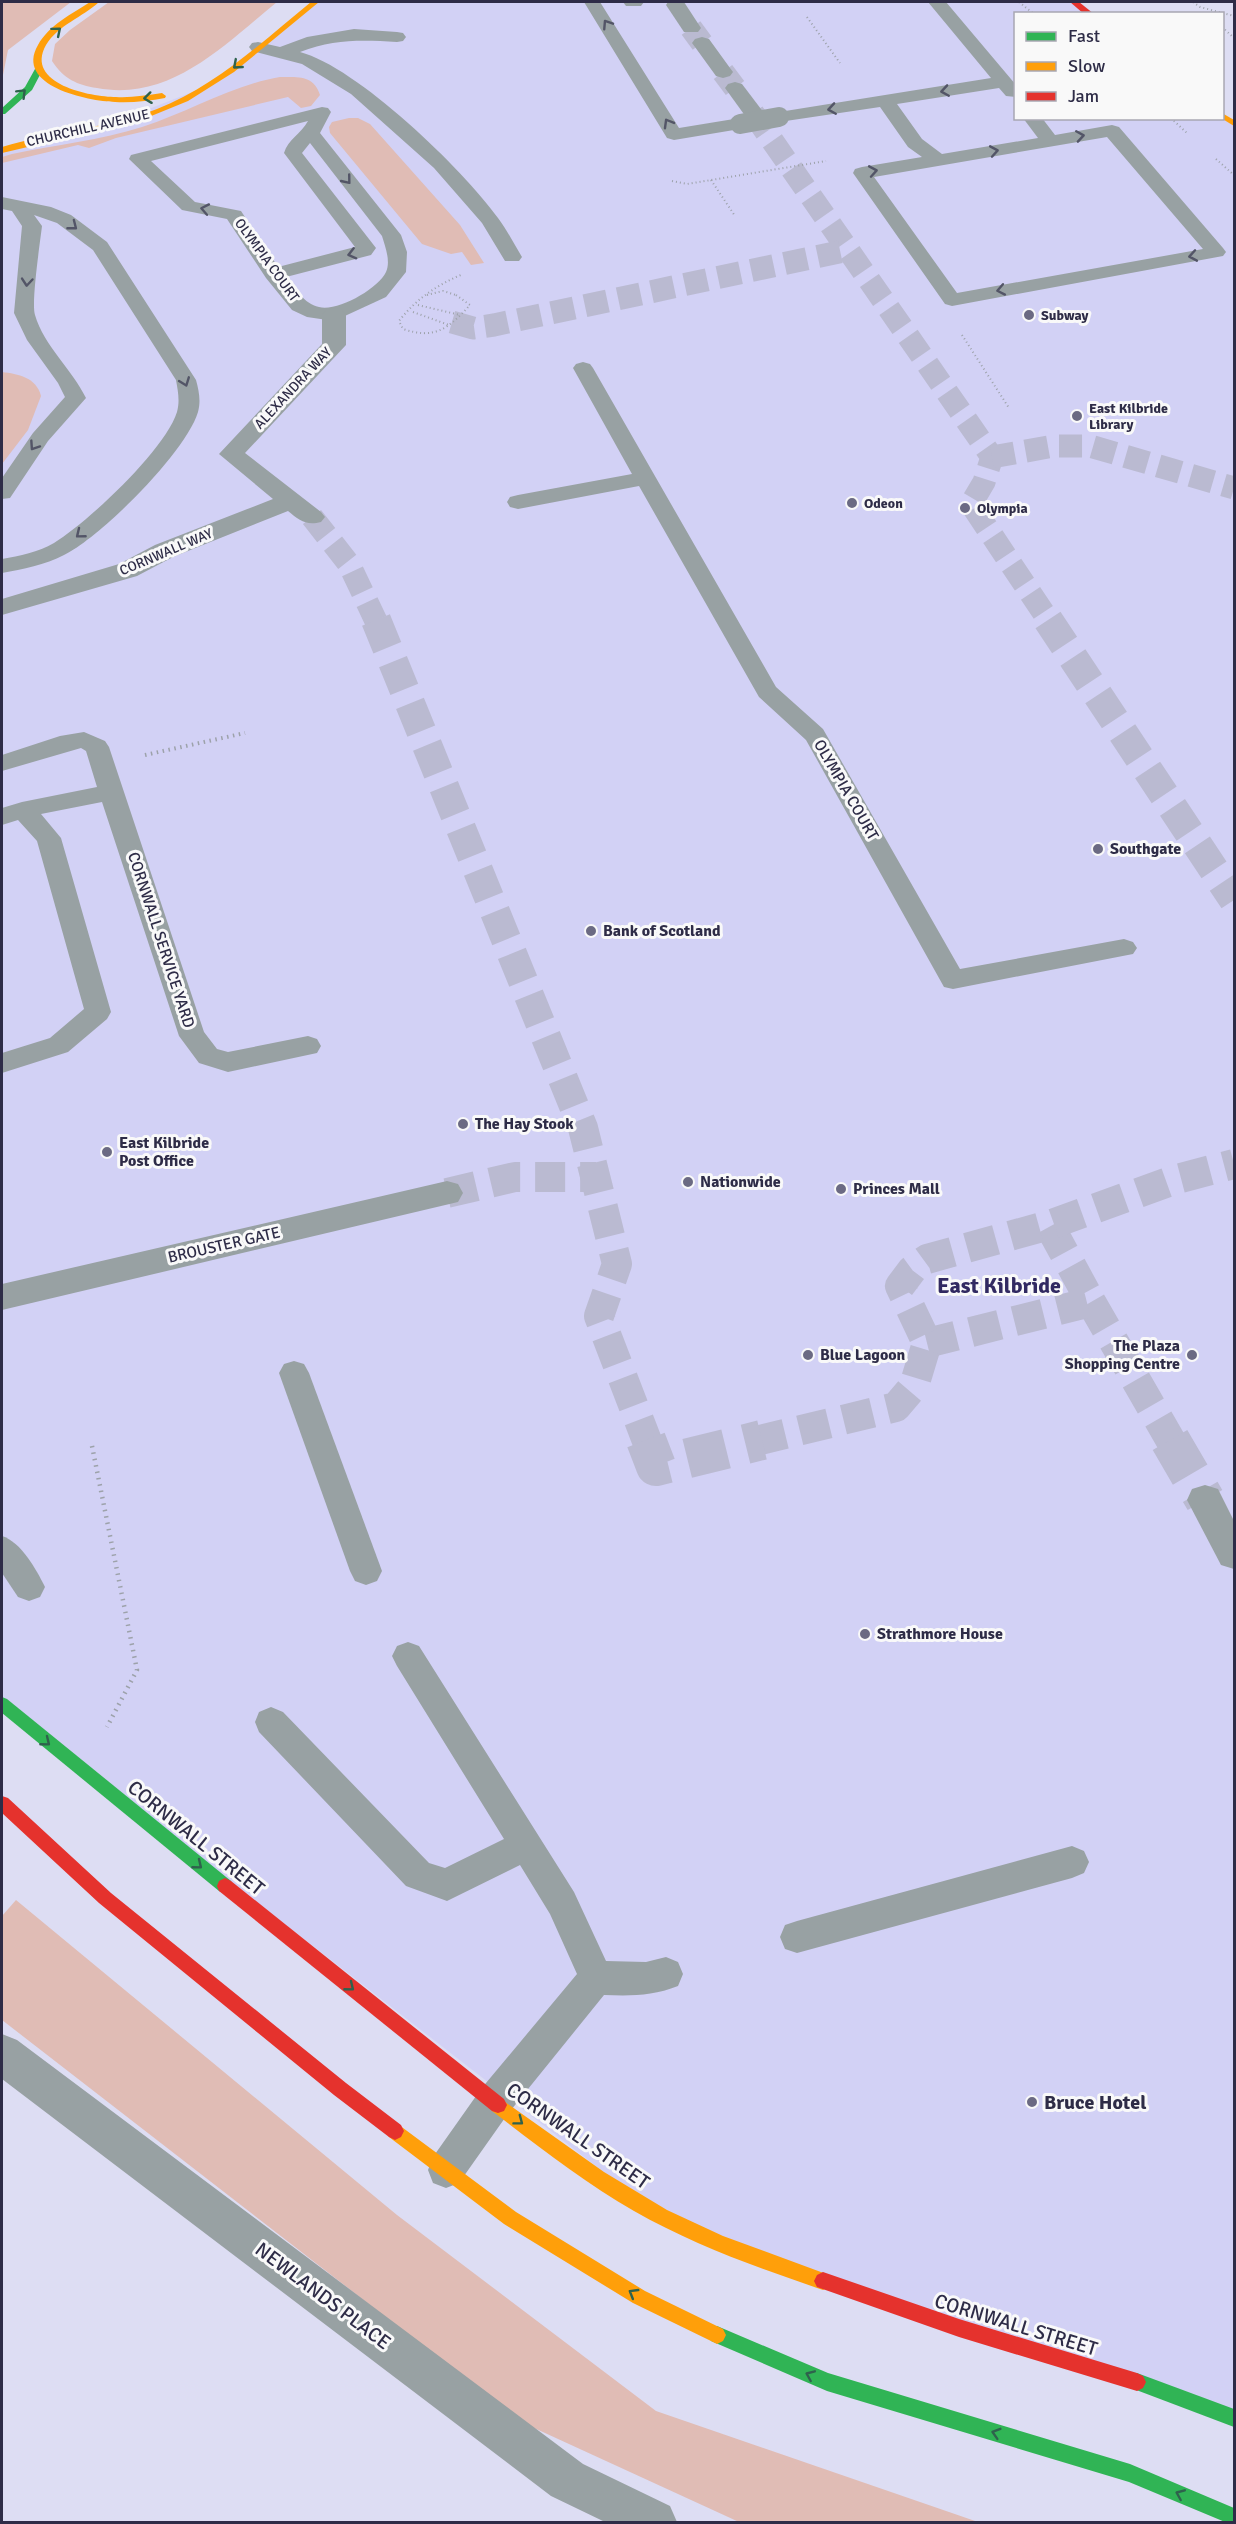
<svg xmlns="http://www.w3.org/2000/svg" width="1236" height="2524" font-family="Signika,sans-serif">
<rect width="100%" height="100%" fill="#ddddf3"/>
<polygon fill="#d2d1f5" points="315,2 1074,2 1090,13 1016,14 1016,118 1222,118 1223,115 1234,124 1234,2418 660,2216 2,1704 2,150 30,141 108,125 205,87"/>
<g fill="#e0bcb5">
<polygon points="2,2 71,2 8,50 2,80"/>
<path d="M 109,2 L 277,2 C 225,44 171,102 97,88 C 77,85 64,79 52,61 L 55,44 L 70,30 Z"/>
<path d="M 280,77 C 298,77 314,75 320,95 L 311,106 L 301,108 L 288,97 L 116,138 L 89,148 L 78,145 L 2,163 L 2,157 L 12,154 C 55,145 101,140 142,127 C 189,112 232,85 280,77 Z"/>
<polygon points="349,118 358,118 370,124 460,225 484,263 471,265 462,252 451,254 422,244 330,133 329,127 332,122"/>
<path d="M 2,372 C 18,374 36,377 41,396 L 28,430 L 2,464 Z"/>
<polygon points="16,1900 397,2215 656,2411 978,2522 739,2522 521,2422 2,2020 2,1916"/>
</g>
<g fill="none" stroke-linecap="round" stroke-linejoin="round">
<g stroke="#babad1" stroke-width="23" stroke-dasharray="23 11" stroke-linecap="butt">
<polyline points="691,28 702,43"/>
<polyline points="723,72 735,88"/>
<polyline points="753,113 992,457 984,482 971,504 1049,621"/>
<polyline points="452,322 473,328 494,325 848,250"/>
<polyline points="992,457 1054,446 1090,446 1234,488"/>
<polyline points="312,517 349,564 376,621"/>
</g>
<g stroke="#babad1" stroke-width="30" stroke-dasharray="30 15" stroke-linecap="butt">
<polyline points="376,620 583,1128 617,1264 599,1316 647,1441"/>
<polyline points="1048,620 1234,900"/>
<polyline points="447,1193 515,1177 596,1177"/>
<polyline points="1091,1302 1171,1441"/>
<polyline points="927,1343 1091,1302 1049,1225"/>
<polyline points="756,1441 896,1407 914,1386 927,1343 900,1286 912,1270 927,1259 1049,1225 1177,1179 1234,1164"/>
</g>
<g stroke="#babad1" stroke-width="40" stroke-dasharray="40 20" stroke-linecap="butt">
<polyline points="646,1440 656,1466 762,1440"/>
<polyline points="1170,1440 1205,1500"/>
</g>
<g stroke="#9da2aa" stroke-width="2" stroke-dasharray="1 3" stroke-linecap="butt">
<polyline points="1019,2 1034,14"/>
<polyline points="1193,2 1200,7 1234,16"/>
<polyline points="807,17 840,63"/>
<polyline points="1222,27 1234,38"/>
<polyline points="1171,118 1188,134"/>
<polyline points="1216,159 1234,175"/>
<polyline points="711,180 735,216"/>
<polyline points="672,181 687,184 826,161"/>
<polyline points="427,295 443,291 456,295"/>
<polyline points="418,305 460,315"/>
<polyline points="413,312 449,325"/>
<polyline points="962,335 1009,408"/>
</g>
<polyline stroke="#9da2aa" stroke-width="4" stroke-dasharray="1.5 4.5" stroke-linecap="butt" points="145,755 245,733"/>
<polyline stroke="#9da2aa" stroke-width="4.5" stroke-dasharray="1.5 5" stroke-linecap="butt" points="92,1446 137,1670 107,1727"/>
<g fill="#98a1a3" fill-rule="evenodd">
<polygon points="584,2 600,2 679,128 740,118 746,120 749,124 746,128 674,140 667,138"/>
<polygon points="623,2 644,2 641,6 626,6"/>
<path d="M 928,2 L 946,2 L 1016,85 L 1016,97 L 1006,96 L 999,88 L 897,104 L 922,139 L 942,154 L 1038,138 L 1023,118 L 1042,118 L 1055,135 L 1112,125 L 1119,127 L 1223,248 L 1226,252 L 1223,256 L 952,306 L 945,304 L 853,173 L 855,169 L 862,167 L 922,157 L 908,147 L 880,107 L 779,122 L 773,121 L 770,117 L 773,113 L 779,112 L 991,78 ZM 1107,137 L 1203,249 L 957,293 L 874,177 Z"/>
<path d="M 354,29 L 397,32 L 403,33 L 406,37 L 403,41 L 397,42 C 361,40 334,39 300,52 C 357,67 463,169 498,218 C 507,230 514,244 522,257 L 519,261 L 505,261 L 482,223 L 434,168 L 351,94 L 302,64 L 252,51 L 249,47 L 252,43 L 258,42 L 280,47 L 307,37 Z"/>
<path d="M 322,107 L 328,108 L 331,112 L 320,133 L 401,235 L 407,252 L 406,272 L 386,297 L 334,321 L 307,317 L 292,310 L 266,278 L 227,219 L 182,210 L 129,159 L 131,155 ZM 308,121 C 301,134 288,139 284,153 L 355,247 L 278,267 L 241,211 L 195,202 L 151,161 ZM 310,143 L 382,236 C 385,246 391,261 386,272 C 378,289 337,312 319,307 C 304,304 295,288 286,277 L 371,255 L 376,248 L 302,153 Z"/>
<path d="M 2,197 L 51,207 L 71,215 L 107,242 L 196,380 C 199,391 201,401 198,412 C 186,452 101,537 64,555 C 45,565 23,569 2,573 L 2,559 C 20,556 38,552 54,543 C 88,522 165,450 177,412 C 180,401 178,391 176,380 L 93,250 L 57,223 L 34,215 L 42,226 C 40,243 31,303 35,315 C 44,346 72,369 86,398 L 48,441 L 10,498 L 2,499 L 2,478 L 33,433 L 65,397 L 58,383 L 27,340 L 14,313 L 22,226 L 12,211 L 2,209 Z"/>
<polygon points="583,362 590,364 593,368 776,687 823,729 960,969 1124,939 1133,942 1137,948 1133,954 953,989 944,987 806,740 759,697 639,486 518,509 510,507 507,502 510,497 518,495 632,474 573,368 576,364"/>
<polygon points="84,732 105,741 109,747 204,1032 217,1049 228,1052 308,1036 317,1039 321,1046 317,1053 228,1072 199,1063 179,1036 102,802 41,814 61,838 111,1012 107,1019 68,1052 2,1073 2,1053 50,1038 84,1009 37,841 18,820 2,825 2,808 22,802 97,787 86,751 81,748 2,771 2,755 60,736"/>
<polygon points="294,1361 304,1364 309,1373 382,1571 377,1581 366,1585 355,1581 350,1571 279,1373 284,1364"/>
<path d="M 2,1536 C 21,1542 36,1569 45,1587 L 40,1597 L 29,1601 L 18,1597 L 2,1573 Z"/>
<path d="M 408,1642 L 419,1646 L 574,1892 L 606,1961 L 646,1962 L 666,1957 L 678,1962 L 683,1974 L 678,1986 C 653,1996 631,1996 604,1995 L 507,2115 L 459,2183 L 446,2188 L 433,2183 L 428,2170 L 433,2157 L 481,2089 L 577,1974 L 550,1914 L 520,1865 L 447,1901 L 406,1886 L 259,1732 L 255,1722 L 259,1712 L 271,1707 L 283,1712 L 429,1863 L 445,1868 L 504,1839 L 397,1666 L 392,1656 L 397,1646 Z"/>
<polygon points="1072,1846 1084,1851 1089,1862 1084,1873 1072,1878 797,1953 785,1949 780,1937 785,1925 797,1921"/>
</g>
<g fill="#98a1a3" fill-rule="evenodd">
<polygon points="668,2 684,2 701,28 698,32 684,32 666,5"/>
<polygon points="702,37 709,39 730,68 733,72 730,76 723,78 716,76 695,47 692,43 695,39"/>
<polygon points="735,82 742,84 764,113 760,117 753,119 746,117 725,88 728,84"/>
<path d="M 334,308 L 342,310 L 346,315 L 346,345 L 245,453 L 321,512 L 325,517 L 321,522 C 306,526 299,520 288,511 L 173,557 L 137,576 L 2,615 L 2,599 L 119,564 L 155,545 L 273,499 L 219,454 L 322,344 L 322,315 L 326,310 Z"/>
<polygon points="447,1181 458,1184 463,1193 458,1202 2,1310 2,1284"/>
<polygon points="1205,1485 1218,1489 1234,1521 1234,1569 1221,1565 1187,1500 1192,1489"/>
<polygon points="2,2034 17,2040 583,2464 670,2506 677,2522 605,2522 551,2496 2,2079"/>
</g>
<g fill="#30b455" fill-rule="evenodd">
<polygon points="35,69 42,71 32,90 5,114 2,114 2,108 25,87"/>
<polygon points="2,1697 7,1699 231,1881 233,1886 231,1891 225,1894 219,1891 2,1713"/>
<polygon points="717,2326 828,2373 1130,2464 1234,2508 1234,2522 1225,2522 1129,2482 827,2391 711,2341 708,2335 711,2329"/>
<polygon points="1137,2373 1234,2409 1234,2427 1131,2388 1128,2382 1131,2376"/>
</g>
<g fill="#ff9f0a" fill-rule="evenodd">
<path d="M 90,2 L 99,2 C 83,17 58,25 46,45 C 24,84 91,97 116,97 C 131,98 147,95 162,93 L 166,96 L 165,98 C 149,101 131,103 115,102 C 88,101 14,86 38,45 C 49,25 72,14 90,2 Z"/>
<path d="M 311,2 L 319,2 L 234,72 L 188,101 L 139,121 L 2,153 L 2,147 C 53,132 107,128 157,109 C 216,86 263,41 311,2 Z"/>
<polygon points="1222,113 1234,120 1234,126 1221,118"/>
<path d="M 498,2097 L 604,2172 L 667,2210 L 723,2236 L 829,2275 L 832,2281 L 829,2287 L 823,2290 C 758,2268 694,2245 634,2211 C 584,2182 538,2146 492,2111 L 489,2105 L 492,2099 Z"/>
<polygon points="395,2122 516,2212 645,2291 723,2329 726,2335 723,2341 717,2344 711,2341 633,2303 504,2224 389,2137 386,2131 389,2125"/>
</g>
<g fill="#e5322d" fill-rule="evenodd">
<polygon points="1070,2 1079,2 1094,14 1084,14"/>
<polygon points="2,1796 8,1798 111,1893 346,2083 401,2125 404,2131 401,2137 395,2140 389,2137 334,2095 99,1903 2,1813"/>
<polygon points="225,1878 231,1881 504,2099 507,2105 504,2111 498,2113 492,2111 219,1891 217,1886 219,1881"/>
<polygon points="823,2272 959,2319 1137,2373 1143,2376 1146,2382 1143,2388 1137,2391 959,2337 817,2287 814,2281 817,2275"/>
</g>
<path stroke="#9da2aa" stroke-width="2" stroke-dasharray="1 3" stroke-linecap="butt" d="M 456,295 L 470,305 C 449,328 435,340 403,329 L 399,321 C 416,299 437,285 463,274"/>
<polyline stroke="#98a1a3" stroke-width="20" points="740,124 779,117"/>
</g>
<defs><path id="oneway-chevron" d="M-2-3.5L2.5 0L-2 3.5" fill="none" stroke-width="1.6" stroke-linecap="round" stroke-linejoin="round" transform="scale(1.5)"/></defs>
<g stroke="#535567">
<use href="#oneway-chevron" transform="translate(607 24) rotate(-123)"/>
<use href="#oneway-chevron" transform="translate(945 91) rotate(171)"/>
<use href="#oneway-chevron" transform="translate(832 109) rotate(171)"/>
<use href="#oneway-chevron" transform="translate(668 123) rotate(-120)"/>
<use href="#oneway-chevron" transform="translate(1080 136) rotate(-9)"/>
<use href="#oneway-chevron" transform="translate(994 151) rotate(-10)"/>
<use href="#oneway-chevron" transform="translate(873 171) rotate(-10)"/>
<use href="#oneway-chevron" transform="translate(347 180) rotate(51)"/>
<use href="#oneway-chevron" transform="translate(205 209) rotate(-169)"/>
<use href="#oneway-chevron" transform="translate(73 226) rotate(38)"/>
<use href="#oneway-chevron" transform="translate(352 254) rotate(166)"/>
<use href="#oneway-chevron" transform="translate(1193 256) rotate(170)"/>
<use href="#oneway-chevron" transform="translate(27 282) rotate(95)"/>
<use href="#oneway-chevron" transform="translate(1001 290) rotate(169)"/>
<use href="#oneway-chevron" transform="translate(185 382) rotate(69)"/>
<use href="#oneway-chevron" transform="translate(34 446) rotate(124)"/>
<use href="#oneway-chevron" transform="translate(80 534) rotate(141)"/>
</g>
<g stroke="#2f624d">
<use href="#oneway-chevron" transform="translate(57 31) rotate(-40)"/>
<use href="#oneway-chevron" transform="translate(237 65) rotate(139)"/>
<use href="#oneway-chevron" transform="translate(22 93) rotate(-45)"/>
<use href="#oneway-chevron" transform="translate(148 98) rotate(173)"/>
<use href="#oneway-chevron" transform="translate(46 1742) rotate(39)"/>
<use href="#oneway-chevron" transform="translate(198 1865) rotate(39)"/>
<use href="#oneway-chevron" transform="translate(350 1987) rotate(39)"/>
<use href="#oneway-chevron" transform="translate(519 2121) rotate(37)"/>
<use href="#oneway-chevron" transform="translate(633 2293) rotate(-149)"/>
<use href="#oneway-chevron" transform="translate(810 2375) rotate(-157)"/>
<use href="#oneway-chevron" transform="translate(996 2433) rotate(-163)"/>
<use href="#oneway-chevron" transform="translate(1180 2494) rotate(-157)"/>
</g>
<g fill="#6b6a83" stroke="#f9f9f9" stroke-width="2">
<circle cx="1029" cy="315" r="6"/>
<circle cx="1077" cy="416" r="6"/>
<circle cx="852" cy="503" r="6"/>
<circle cx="965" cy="508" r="6"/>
<circle cx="1098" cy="849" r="6"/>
<circle cx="591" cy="931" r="6"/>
<circle cx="463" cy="1124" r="6"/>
<circle cx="107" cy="1152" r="6"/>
<circle cx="688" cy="1182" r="6"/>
<circle cx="841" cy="1189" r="6"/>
<circle cx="808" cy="1355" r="6"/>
<circle cx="1192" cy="1355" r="6"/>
<circle cx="865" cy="1634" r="6"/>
<circle cx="1032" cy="2102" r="6"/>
</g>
<g text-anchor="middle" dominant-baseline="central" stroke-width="6" stroke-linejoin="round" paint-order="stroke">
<g font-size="14" fill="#2e2c47" stroke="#f9f9f9">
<text transform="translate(88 128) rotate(-13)">CHURCHILL AVENUE</text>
<text transform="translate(267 260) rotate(54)">OLYMPIA COURT</text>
<text transform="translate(293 388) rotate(-47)">ALEXANDRA WAY</text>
<text transform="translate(166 552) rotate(-23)">CORNWALL WAY</text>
</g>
<g font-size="14" font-weight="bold" fill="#2e2c47" stroke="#f9f9f9" text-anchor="start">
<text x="1041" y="315">Subway</text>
<text x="1089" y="408">East Kilbride<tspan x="1089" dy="16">Library</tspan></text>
<text x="864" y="503">Odeon</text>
<text x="977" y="508">Olympia</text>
</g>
<g font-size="16" fill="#2e2c47" stroke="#f9f9f9">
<text transform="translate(846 790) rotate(60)">OLYMPIA COURT</text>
<text transform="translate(161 940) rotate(72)">CORNWALL SERVICE YARD</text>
<text transform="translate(224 1245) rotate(-13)">BROUSTER GATE</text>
</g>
<g font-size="16" font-weight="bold" fill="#2e2c47" stroke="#f9f9f9" text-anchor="start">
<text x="1110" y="849">Southgate</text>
<text x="603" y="931">Bank of Scotland</text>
<text x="475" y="1124">The Hay Stook</text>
<text x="119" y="1143">East Kilbride<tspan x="119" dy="18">Post Office</tspan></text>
<text x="700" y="1182">Nationwide</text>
<text x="853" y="1189">Princes Mall</text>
<text x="1180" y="1346" text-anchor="end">The Plaza<tspan x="1180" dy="18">Shopping Centre</tspan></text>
<text x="820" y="1355">Blue Lagoon</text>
<text x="877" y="1634">Strathmore House</text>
</g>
<g font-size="20" fill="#2e2c47" stroke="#f9f9f9">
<text transform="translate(196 1838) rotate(39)">CORNWALL STREET</text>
<text transform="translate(578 2136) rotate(35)">CORNWALL STREET</text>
<text transform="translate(323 2296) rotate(37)">NEWLANDS PLACE</text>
<text transform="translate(1016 2325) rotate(17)">CORNWALL STREET</text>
</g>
<g font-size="20" font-weight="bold" fill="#2e2c47" stroke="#f9f9f9" text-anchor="start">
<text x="1044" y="2102">Bruce Hotel</text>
</g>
<g font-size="22" font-weight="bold" fill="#312961" stroke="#f9f9f9">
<text x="999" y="1285">East Kilbride</text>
</g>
</g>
<rect width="1236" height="2524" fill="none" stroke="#2e2c47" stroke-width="6"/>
<rect x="1014" y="12" width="210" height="108" fill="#f9f9f9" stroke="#a8a7b2" stroke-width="1.5"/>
<rect x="1026" y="32" width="30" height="9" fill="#30b455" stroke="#a8a7b2" stroke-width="1.5"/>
<text x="1068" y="42" font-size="18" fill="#2e2c47">Fast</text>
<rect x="1026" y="62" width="30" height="9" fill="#ff9f0a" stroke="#a8a7b2" stroke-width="1.5"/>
<text x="1068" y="72" font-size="18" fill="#2e2c47">Slow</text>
<rect x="1026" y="92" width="30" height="9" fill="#e5322d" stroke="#a8a7b2" stroke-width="1.5"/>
<text x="1068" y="102" font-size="18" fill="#2e2c47">Jam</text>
</svg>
